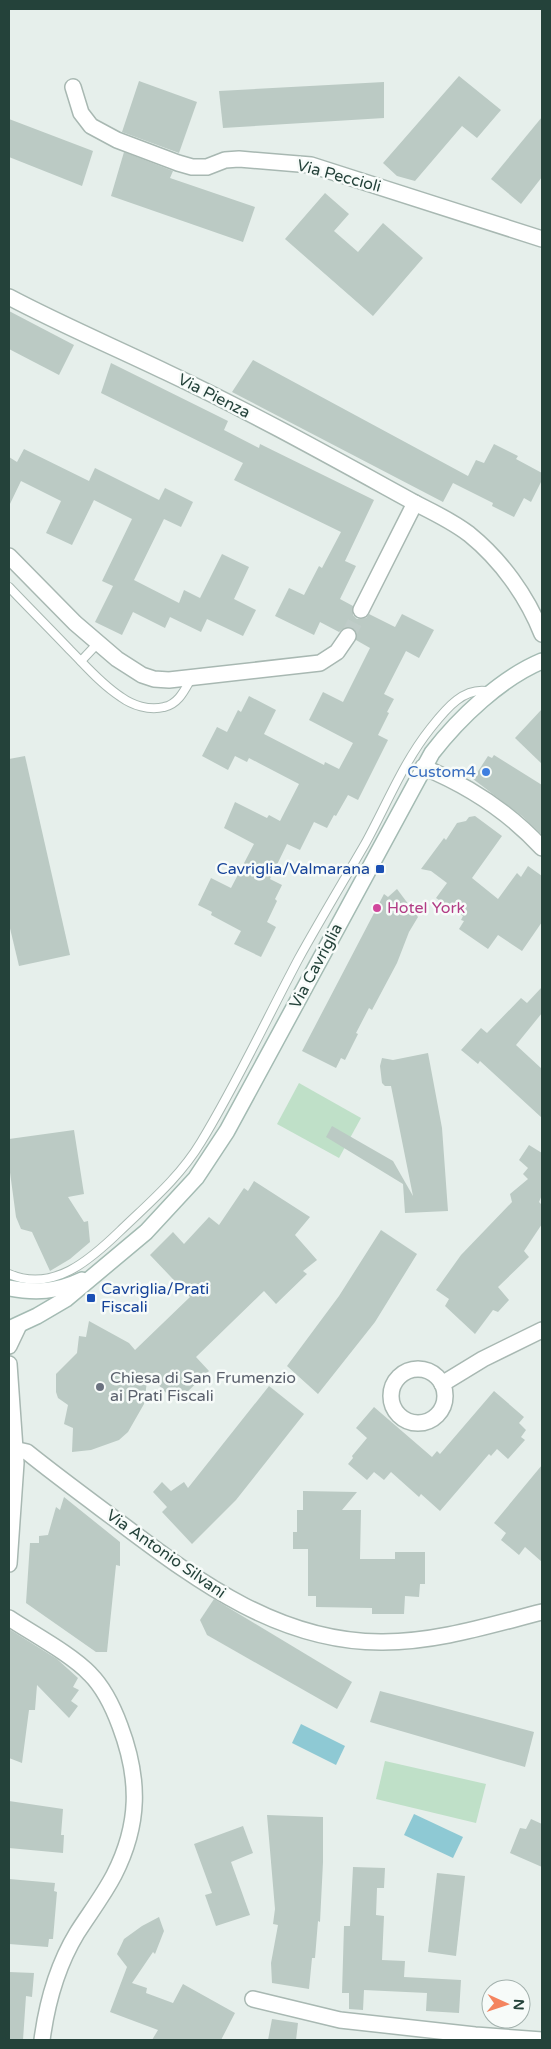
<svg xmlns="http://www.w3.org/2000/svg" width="551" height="2049" font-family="'Varela Round',sans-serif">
<rect width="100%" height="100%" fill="#e6efeb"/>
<g fill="#bfe0c8">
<polygon points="299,1083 361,1118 339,1158 277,1124"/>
<polygon points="385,1761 486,1784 476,1823 376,1799"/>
</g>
<g fill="#8ec9d4">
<polygon points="301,1724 345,1746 336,1765 292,1743"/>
<polygon points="414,1814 463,1837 453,1858 404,1835"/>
</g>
<g fill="#bbcac4">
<polygon points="459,76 501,110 477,138 462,126 415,181 397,176 383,163"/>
<polygon points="139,81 197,102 179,153 122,132"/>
<polygon points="384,82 384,118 223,128 219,91"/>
<polygon points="542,117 542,177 521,204 491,179"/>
<polygon points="9,119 93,151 82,186 9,157"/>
<polygon points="124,152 173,171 170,178 255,207 243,242 111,196"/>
<polygon points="325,193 349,214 334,231 358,252 383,223 423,258 373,316 285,239"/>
<polygon points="9,311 74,345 59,375 9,349"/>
<polygon points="253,360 468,476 476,460 484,463 494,444 518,456 516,459 542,473 542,480 531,502 524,498 514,517 492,506 493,503 453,483 443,502 232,392"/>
<polygon points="111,363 228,421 224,430 259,448 260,444 374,500 345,561 356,566 340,599 353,606 353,615 357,619 366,618 369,614 395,627 402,614 434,630 419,658 406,651 384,694 394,699 387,712 389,713 378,735 388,740 358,800 348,795 336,816 334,815 327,828 314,822 300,850 287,844 270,879 282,885 275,899 277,901 267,922 276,927 261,957 234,944 241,931 211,915 212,912 198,905 211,878 231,888 254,844 224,828 235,802 267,818 269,815 280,821 299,784 249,758 247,762 235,756 228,770 202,756 217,727 227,732 238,710 241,712 249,696 276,710 264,734 324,765 325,762 339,769 353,743 309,720 323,692 343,702 370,648 356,640 356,632 349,627 344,628 339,632 320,622 314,635 275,616 289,588 304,595 319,566 322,568 341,532 234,480 243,463 101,393"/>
<polygon points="24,449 89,481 95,468 159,500 165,488 193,502 181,527 164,519 134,580 179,603 184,590 200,598 222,554 249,567 234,599 256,610 243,636 207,619 201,632 170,617 165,628 133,612 122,635 95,622 113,586 102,581 132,519 94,500 72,545 46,533 61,501 21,481 9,506 9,457 17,462"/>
<polygon points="542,709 542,764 515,738"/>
<polygon points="494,755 542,785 542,835 522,816 473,779 488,756 492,758"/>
<polygon points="25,756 70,955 19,966 9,924 9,759"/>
<polygon points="475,816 502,836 472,878 498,899 517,873 521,877 528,866 542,876 542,922 522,951 498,935 488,949 459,929 464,921 461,920 463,916 436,898 447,883 431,871 421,869 444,838 446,840 457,823 466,821 469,817"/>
<polygon points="397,889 418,917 409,932 397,963 372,1010 369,1008 356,1033 358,1034 345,1060 341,1058 336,1068 302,1051 384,894 388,897"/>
<polygon points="542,987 542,1013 516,1045 542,1069 542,1118 480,1061 478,1064 461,1050 481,1028 487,1033 521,998 527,1003"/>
<polygon points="428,1053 442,1128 448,1211 405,1213 403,1184 326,1137 332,1126 393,1161 413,1196 391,1086 385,1086 382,1083 380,1066 382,1058 393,1060"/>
<polygon points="74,1130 84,1194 68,1197 84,1222 88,1221 90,1242 70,1259 50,1271 32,1232 21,1229 16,1217 9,1165 9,1139"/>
<polygon points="529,1145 542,1153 542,1195 539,1202 542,1205 542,1224 524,1251 529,1257 498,1287 509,1300 498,1312 493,1310 475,1334 445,1306 449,1299 436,1290 461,1255 512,1202 510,1194 528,1179 523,1174 528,1168 519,1160"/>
<polygon points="254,1181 310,1217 295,1235 317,1260 303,1271 307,1274 276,1304 264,1291 196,1357 209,1371 184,1395 179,1390 171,1398 148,1374 144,1404 128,1432 119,1440 91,1450 72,1452 73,1428 64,1424 68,1405 58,1398 56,1392 56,1374 77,1353 79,1336 86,1337 89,1321 129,1343 135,1350 190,1297 150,1255 173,1232 184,1244 209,1217 219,1225 244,1188 248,1191"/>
<polygon points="381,1230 417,1254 375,1322 318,1394 287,1366 339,1296"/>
<polygon points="269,1386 304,1414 236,1500 192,1544 162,1512 167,1507 153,1492 162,1482 171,1491 184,1482 188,1488"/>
<polygon points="494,1391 524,1417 519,1423 526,1430 521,1437 525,1440 508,1459 497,1449 491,1456 489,1454 440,1511 421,1494 419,1497 391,1472 384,1480 374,1472 367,1480 348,1464 353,1458 352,1456 367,1438 356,1428 374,1407 432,1457 437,1451 440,1454"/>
<polygon points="542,1465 542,1562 525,1547 519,1555 501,1540 506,1533 494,1523"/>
<polygon points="303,1491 357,1492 342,1510 361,1510 360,1559 395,1559 395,1552 425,1552 425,1584 420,1584 419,1597 405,1596 404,1614 372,1614 372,1608 316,1607 316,1596 308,1596 308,1549 293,1549 293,1532 297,1532 297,1510 303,1510"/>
<polygon points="64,1497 120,1542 120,1566 116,1565 107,1652 96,1652 26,1603 30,1543 39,1543 39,1536 48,1535 56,1507 60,1510"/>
<polygon points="214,1599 352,1682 337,1709 207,1635 200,1620"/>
<polygon points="9,1629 57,1659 78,1678 73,1687 79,1690 71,1701 78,1706 69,1718 37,1685 35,1710 29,1710 22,1763 9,1758"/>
<polygon points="380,1691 534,1732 525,1767 370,1722"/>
<polygon points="9,1801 63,1809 61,1835 64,1835 63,1853 9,1848"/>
<polygon points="267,1815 323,1817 323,1862 320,1922 318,1921 315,1958 312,1958 309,1989 272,1983 271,1963 278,1925 273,1924 275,1909"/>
<polygon points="531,1819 542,1824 542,1867 510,1853 520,1828 526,1829"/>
<polygon points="243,1826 253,1853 231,1862 250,1915 216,1926 205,1895 212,1893 194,1844"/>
<polygon points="353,1867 385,1868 384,1888 377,1888 376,1915 384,1916 382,1960 405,1961 404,1977 461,1980 459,2013 426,2011 427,1993 364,1990 363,2010 349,2009 349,1993 342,1993 344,1926 350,1926"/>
<polygon points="437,1873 465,1876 456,1956 428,1952"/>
<polygon points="9,1879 55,1883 54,1891 57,1892 53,1939 49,1939 48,1947 9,1944"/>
<polygon points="159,1917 164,1931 155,1954 153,1952 132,1983 147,1988 146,1993 173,2003 183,1984 235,2013 221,2040 152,2040 158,2030 110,2012 127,1967 117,1954 124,1939 142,1926"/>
<polygon points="9,1972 34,1973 32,1997 26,1996 23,2040 9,2040"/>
<polygon points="272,2019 298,2023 296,2040 268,2040"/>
</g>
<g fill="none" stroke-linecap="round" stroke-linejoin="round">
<polyline stroke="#bfccc8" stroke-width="15" stroke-dasharray="15 8" stroke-linecap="butt" points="348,636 361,610"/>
<defs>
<g id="lane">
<path d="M 9,587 C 29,608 50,629 70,650 C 86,666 101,684 121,697 C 132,705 149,711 164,707 C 179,704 185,689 192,677"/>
<polyline points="81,661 98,643"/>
<path d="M 9,1274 C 53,1293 90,1260 120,1231 C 149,1203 180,1177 201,1142 C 237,1083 266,1020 299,958 C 320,920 343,882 365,844 C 386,806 403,763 430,729 C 445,710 464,685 491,692"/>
</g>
<g id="street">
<polyline points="73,87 81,113 91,126 117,140 178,163 192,167 207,167 225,160 239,159 311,165 542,239"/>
<path d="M 9,297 C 60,324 114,347 166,372 C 251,412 333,458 415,503 L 361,610"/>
<path d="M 415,503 C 433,512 452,521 469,534 C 501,560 527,596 542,634"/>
<polyline points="9,556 75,623 117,659 142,675 154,679 169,680 320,663 337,652 348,636"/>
<path d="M 423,767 C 469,786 509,812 542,848"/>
<polyline points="9,1346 19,1325"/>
<polyline points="9,1364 16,1463 9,1564"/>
<circle cx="418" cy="1396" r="27"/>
<polyline points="442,1384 483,1359 542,1330"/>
<path d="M 9,1448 L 27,1452 C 58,1477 91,1501 123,1525 C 200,1583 282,1643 383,1642 C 438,1642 490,1625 542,1612"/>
<path d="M 9,1618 C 33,1634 71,1654 90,1674 C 104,1688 113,1707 120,1726 C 140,1779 140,1824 114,1875 C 103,1896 89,1914 77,1933 C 57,1966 47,2002 42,2040"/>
<polyline points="253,1999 340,2020 475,2035 542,2040"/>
</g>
<g id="secondary">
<path d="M 9,1288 C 35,1293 57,1292 82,1280"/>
<path d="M 9,1329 L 37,1316 L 66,1299 L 146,1232 L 196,1178 L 227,1131 L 432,753 C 459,718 501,678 542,661"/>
</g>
</defs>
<use href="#lane" stroke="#a8b8b2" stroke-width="10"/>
<use href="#street" stroke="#a8b8b2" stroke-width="18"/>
<use href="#secondary" stroke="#a4bbb3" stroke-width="18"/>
<use href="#lane" stroke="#fff" stroke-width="8"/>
<use href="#street" stroke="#fff" stroke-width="15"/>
<use href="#secondary" stroke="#fff" stroke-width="15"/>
</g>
<circle fill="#3f7fe0" stroke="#f7fbf9" stroke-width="2" cx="486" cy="772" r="5"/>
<g fill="#1a4fb4" stroke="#f7fbf9" stroke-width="2">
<rect x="375" y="864" width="10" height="10" rx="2.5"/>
<rect x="86" y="1293" width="10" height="10" rx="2.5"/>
</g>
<circle fill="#d1479c" stroke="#f7fbf9" stroke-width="2" cx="377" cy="908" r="5"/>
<circle fill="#6b7280" stroke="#f7fbf9" stroke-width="2" cx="100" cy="1387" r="5"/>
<g text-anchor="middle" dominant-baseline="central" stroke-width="5" stroke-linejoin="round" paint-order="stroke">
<g font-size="16" fill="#24423a" stroke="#f7fbf9">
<text transform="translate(339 176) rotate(15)">Via Peccioli</text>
<text transform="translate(214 396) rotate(27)">Via Pienza</text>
<text transform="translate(316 966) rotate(-62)">Via Cavriglia</text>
<text transform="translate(166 1554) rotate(35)">Via Antonio Silvani</text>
</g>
<g font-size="16" fill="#366cbe" stroke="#f7fbf9" text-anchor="end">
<text x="476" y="772">Custom4</text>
</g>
<g font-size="16" fill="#164399" stroke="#f7fbf9" text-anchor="end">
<text x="370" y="869">Cavriglia/Valmarana</text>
<text x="101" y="1289" text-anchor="start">Cavriglia/Prati<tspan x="101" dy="18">Fiscali</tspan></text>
</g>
<g font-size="16" fill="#b23c85" stroke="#f7fbf9" text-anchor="start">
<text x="387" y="908">Hotel York</text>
</g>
<g font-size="16" fill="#5b616d" stroke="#f7fbf9" text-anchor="start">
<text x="110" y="1378">Chiesa di San Frumenzio<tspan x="110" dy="18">ai Prati Fiscali</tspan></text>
</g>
</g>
<rect width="551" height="2049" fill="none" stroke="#24423a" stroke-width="20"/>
<g transform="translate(506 2004) rotate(93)"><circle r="24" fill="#f7fbf9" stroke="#a3b1ad"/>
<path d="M0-4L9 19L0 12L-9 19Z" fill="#f4845f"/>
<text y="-8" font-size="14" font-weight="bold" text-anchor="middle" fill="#24423a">N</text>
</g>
</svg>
